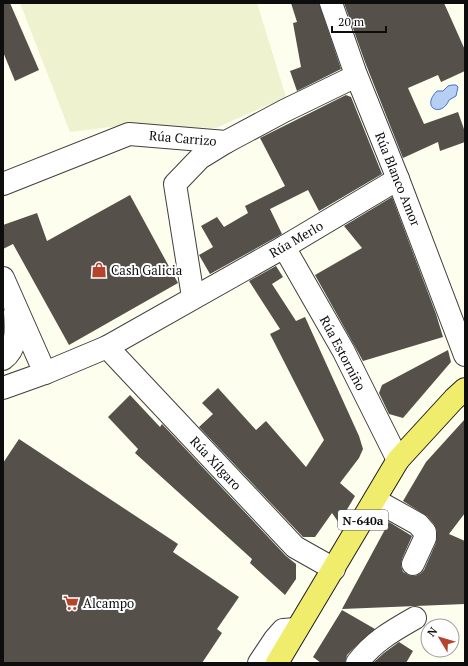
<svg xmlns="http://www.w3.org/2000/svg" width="468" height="666" font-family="'PT Serif',serif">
<rect width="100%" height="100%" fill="#fefeee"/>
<polygon fill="#eef2cf" points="20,3 257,3 286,97 216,128 127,125 70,132"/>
<path fill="#b6cff2" stroke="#4174c5" d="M 452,85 L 456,85 L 458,87 L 456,96 L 449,100 C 442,118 420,108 437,91 L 443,91 L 448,86 Z"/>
<g fill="#55504a">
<polygon points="3,3 10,3 39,70 15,81 3,52"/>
<polygon points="291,3 319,3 341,69 297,91 290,71 301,67 293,23 297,22"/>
<polygon points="344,3 444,3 465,50 465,71 441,82 438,75 408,88 424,124 458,112 465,132 465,142 440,151 438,142 403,158 365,62"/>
<polygon points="346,95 351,97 382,174 319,211 308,190 270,209 282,234 210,274 199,255 213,247 201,226 217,217 224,227 248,213 245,206 285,186 260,138"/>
<polygon points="130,195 178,283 69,345 13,244 3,249 3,225 37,213 47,241"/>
<polygon points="392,197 436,314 443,337 363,361 315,275 362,248 344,226"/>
<polygon points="276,266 283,277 272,284 296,321 305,317 359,436 363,449 359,458 340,483 355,496 339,523 332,513 315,537 303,537 199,427 213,414 202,403 218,388 256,430 266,421 306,467 324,440 270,334 280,329 249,281"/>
<polygon points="448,350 451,362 403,418 389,414 379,393 382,385"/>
<polygon points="130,395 160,427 162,424 286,556 296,564 296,579 285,595 250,563 252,559 135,453 138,449 108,417"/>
<polygon points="465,419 465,513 449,534 465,541 465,604 342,609 389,522 412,536 402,559 401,566 403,572 408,575 415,576 420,574 424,570 436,543 437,531 434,524 427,516 403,501 426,462"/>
<polygon points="19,439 178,544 173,552 239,597 217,629 222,633 202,663 3,663 3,463"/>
<polygon points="342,610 375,629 354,648 347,655 345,663 321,663 313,657"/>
<polygon points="399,642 413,651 406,663 373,663 384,653"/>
</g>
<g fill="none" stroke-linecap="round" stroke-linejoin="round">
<defs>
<g id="minor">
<polyline points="331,3 355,72 398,179 465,355"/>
<polyline points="3,184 129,134 226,142 284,111 356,76"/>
<polyline points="284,247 343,350 398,460"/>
<polyline points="3,278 45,373"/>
<polyline points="193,297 175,184 200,158 226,142"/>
<polyline points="107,347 295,547 334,569"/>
<path d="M 3,359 C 18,348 16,329 15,312"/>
<polyline points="3,388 45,373 107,347 284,247 398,179"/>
<polyline points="375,500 418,524 425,532 425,538 413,564"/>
<polyline points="259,663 275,639 283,630 297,629"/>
<path d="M 357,663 C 373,642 392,631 415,618"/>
</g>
<polyline id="major" points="277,663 398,460 454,399 465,389"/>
</defs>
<use href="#minor" stroke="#404040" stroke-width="24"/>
<use href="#major" stroke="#1e1e1e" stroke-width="24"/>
<use href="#minor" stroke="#fff" stroke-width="22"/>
<use href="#major" stroke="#f0ec6c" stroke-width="22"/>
</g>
<defs>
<symbol id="shop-bare" viewBox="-9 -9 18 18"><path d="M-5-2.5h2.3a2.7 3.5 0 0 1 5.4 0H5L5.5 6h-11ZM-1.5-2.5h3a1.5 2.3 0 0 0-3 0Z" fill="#b5442d" stroke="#fff" stroke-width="2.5" paint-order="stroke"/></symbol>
<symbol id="supermarket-bare" viewBox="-9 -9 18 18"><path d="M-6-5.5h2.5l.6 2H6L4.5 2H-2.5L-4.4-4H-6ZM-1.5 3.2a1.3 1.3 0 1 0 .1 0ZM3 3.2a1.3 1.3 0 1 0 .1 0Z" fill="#b5442d" stroke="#fff" stroke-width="2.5" paint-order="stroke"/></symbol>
</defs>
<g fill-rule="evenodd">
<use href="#shop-bare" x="88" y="259" width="22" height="22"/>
<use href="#supermarket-bare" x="60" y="592" width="22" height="22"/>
</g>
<g text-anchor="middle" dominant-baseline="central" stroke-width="4" stroke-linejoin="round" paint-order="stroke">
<rect fill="#fff" stroke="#565656" stroke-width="1" x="338" y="510" width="50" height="20" rx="3"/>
<g font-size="12" font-weight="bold" fill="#0d0d0d">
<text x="363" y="520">N-640a</text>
</g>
<g font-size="13" fill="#0d0d0d" stroke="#fff">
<text transform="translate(183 138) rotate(5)">Rúa Carrizo</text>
<text transform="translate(398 179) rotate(68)">Rúa Blanco Amor</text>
<text transform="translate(296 239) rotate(-30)">Rúa Merlo</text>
<text transform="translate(343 353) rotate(62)">Rúa Estorniño</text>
<text transform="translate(216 463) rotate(47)">Rúa Xílgaro</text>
</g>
<g font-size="13" fill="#0d0d0d" stroke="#fff" text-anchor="start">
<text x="111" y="270">Cash Galicia</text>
<text x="83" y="603">Alcampo</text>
</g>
</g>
<rect width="468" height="666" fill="none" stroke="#0d0d0d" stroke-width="8"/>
<g transform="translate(440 638) rotate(308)"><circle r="19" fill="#ffffff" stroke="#9e9e9e"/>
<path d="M0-3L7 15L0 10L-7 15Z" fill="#b5442d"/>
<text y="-6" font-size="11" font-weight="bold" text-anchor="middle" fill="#0d0d0d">N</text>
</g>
<path d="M332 26v6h54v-6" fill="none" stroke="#0d0d0d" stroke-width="2"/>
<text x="338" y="26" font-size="12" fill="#0d0d0d" stroke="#ffffff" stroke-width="3" paint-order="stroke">20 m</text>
</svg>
